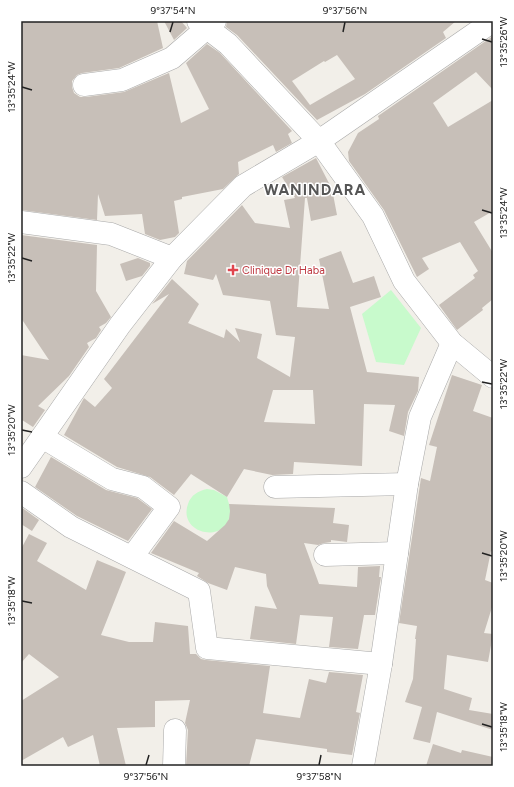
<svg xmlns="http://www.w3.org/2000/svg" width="514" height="787" font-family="Figtree,sans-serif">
<rect width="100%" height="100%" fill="#f2efe9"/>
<g fill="#c8facc">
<polygon points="391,290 421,328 404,365 376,362 362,314"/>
<path d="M 207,489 L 214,490 L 227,497 C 228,502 231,507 230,512 C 229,545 177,535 188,504 C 191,495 198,491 207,489 Z"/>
</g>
<g fill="#c7bfb8" fill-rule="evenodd">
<polygon points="21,21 157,21 163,48 119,68 82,73 77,75 72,81 72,87 74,93 80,97 86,97 124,92 169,73 181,123 209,109 186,63 207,44 220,53 292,131 288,134 292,143 276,152 273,145 238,162 239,174 223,189 182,197 182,199 174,201 179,233 175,237 160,240 145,234 142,214 105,216 98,194 97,220 21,210"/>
<polygon points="164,21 181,21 187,28 174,40"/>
<path d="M 227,21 L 456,21 L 443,32 L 446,38 L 365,94 L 317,120 L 237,35 L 226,27 ZM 337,55 L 355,79 L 310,105 L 292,81 L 324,61 L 325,62 Z"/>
<polygon points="493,36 493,90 476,72 433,103 448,127 493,100 493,211 474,222 493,253 493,299 482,308 483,310 457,330 439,305 475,278 473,275 478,271 460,242 422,258 429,269 417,277 384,210 349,161 348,152 358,133 379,119 378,116"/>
<path d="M 316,158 L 332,189 L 337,215 L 311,221 L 307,198 L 305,198 L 297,307 L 329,309 L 319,259 L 341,251 L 353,283 L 374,276 L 381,297 L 350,307 L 367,372 L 419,377 L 418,391 L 408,412 L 404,436 L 389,431 L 395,405 L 364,404 L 362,466 L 294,462 L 293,474 L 272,475 L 244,469 L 227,497 L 191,474 L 174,495 L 150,477 L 117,467 L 64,435 L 84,398 L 95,407 L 112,388 L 104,379 L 169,294 L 152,304 L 172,279 L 199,304 L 188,323 L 224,338 L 226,329 L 240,342 L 235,328 L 262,334 L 257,358 L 290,377 L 295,337 L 276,335 L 270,301 L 223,295 L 216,274 L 213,280 L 184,274 L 187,261 L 242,205 L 255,223 L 290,228 L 284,200 L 295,198 L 282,177 ZM 273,390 L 313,390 L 315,424 L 264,422 Z"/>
<polygon points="21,235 97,245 96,291 111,317 106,323 99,327 101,330 96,338 87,343 89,347 69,376 38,406 45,410 33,427 22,420 21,422 21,355 49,360 21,318"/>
<polygon points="138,258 150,263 150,266 142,276 126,281 120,264"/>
<polygon points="452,375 482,385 473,411 493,418 493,552 491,551 485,580 493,583 493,604 484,633 493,634 488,662 447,655 444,689 472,698 469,710 493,714 493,730 437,712 430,743 413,739 422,707 405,702 413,679 416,639 415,639 417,626 399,623 421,478 430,481 437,447 429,445"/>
<polygon points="51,457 106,490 137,498 152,509 128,541 77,516 35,487"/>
<polygon points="229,504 335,508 333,523 349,525 347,542 331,540 331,542 324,543 318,545 304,543 319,584 357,587 358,567 380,566 379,577 381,577 375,615 364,615 358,649 329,647 333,617 300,615 296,644 250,639 255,606 277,609 267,586 266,574 235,567 227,590 208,583 197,576 199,573 151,553 174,521 207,541 225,525 229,519 230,511"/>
<polygon points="21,507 39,520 32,531 21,524"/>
<polygon points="29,534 47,543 37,561 86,590 97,560 126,572 101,635 129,642 153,642 155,622 188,626 190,654 196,654 201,659 206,660 270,666 263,713 300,718 309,679 326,683 329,672 363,675 356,712 360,713 352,755 327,752 327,749 256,739 249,766 186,766 188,730 185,723 190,700 155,701 155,727 117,728 126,766 100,766 93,735 68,747 63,737 21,761 21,701 59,677 29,654 21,663 21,549"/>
<polygon points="433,744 461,753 462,750 493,757 493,766 426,766"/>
</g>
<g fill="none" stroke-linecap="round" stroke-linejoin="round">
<defs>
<g id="minor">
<polyline points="198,21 228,44 319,141 373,216 404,281 452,343 493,377"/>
<polyline points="84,85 122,80 172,58 215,21"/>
<polyline points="21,222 111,234 172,258"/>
<polyline points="42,437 112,479 143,487 169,507 132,557"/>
<polyline points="21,467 120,325 172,258 243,186 319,141 493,21"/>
<polyline points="275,487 407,484"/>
<polyline points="21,492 71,527 199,591 207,648 381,664"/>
<polyline points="325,555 397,553"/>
<polyline points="174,766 175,730"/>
<polyline points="363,766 381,664 407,484 420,417 452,343"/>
</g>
</defs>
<use href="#minor" stroke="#a9a9a9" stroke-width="23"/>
<use href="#minor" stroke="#fff" stroke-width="22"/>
</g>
<path fill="none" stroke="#222" stroke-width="1.5" d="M 170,32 L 173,22M 343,32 L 345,22M 482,39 L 492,42M 22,87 L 32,90M 482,210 L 492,213M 22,258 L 32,261M 482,382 L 492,384M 22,430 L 32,432M 482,553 L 492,556M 22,601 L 32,603M 482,724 L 492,727M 146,765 L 149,755M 319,765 L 321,755"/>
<path fill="#e0444e" stroke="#fff" stroke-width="1.5" d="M231 264h4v4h4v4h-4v4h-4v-4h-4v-4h4z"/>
<g text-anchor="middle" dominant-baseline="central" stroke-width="3" stroke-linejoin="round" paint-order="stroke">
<g font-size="11" fill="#be3a42" stroke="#fff" text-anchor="start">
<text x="242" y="270">Clinique Dr Haba</text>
</g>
<g font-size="15" font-weight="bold" letter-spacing="1" fill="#555" stroke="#fff">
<text x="315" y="190">WANINDARA</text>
</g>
</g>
<rect width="514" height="787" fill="none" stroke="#ffffff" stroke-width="44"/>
<rect x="22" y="22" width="470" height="743" fill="none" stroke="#222" stroke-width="1.5"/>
<g font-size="10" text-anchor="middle" fill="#222">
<text x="173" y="14">9°37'54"N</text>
<text x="345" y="14">9°37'56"N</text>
<text transform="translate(503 42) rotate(-90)" y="4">13°35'26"W</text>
<text transform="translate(11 87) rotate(-90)" y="4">13°35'24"W</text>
<text transform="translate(503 213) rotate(-90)" y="4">13°35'24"W</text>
<text transform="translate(11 258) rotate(-90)" y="4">13°35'22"W</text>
<text transform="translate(503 384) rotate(-90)" y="4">13°35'22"W</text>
<text transform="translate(11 430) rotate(-90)" y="4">13°35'20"W</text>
<text transform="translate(503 556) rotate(-90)" y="4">13°35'20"W</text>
<text transform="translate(11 601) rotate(-90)" y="4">13°35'18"W</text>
<text transform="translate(503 727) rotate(-90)" y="4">13°35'18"W</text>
<text x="146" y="780">9°37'56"N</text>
<text x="319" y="780">9°37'58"N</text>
</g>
</svg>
